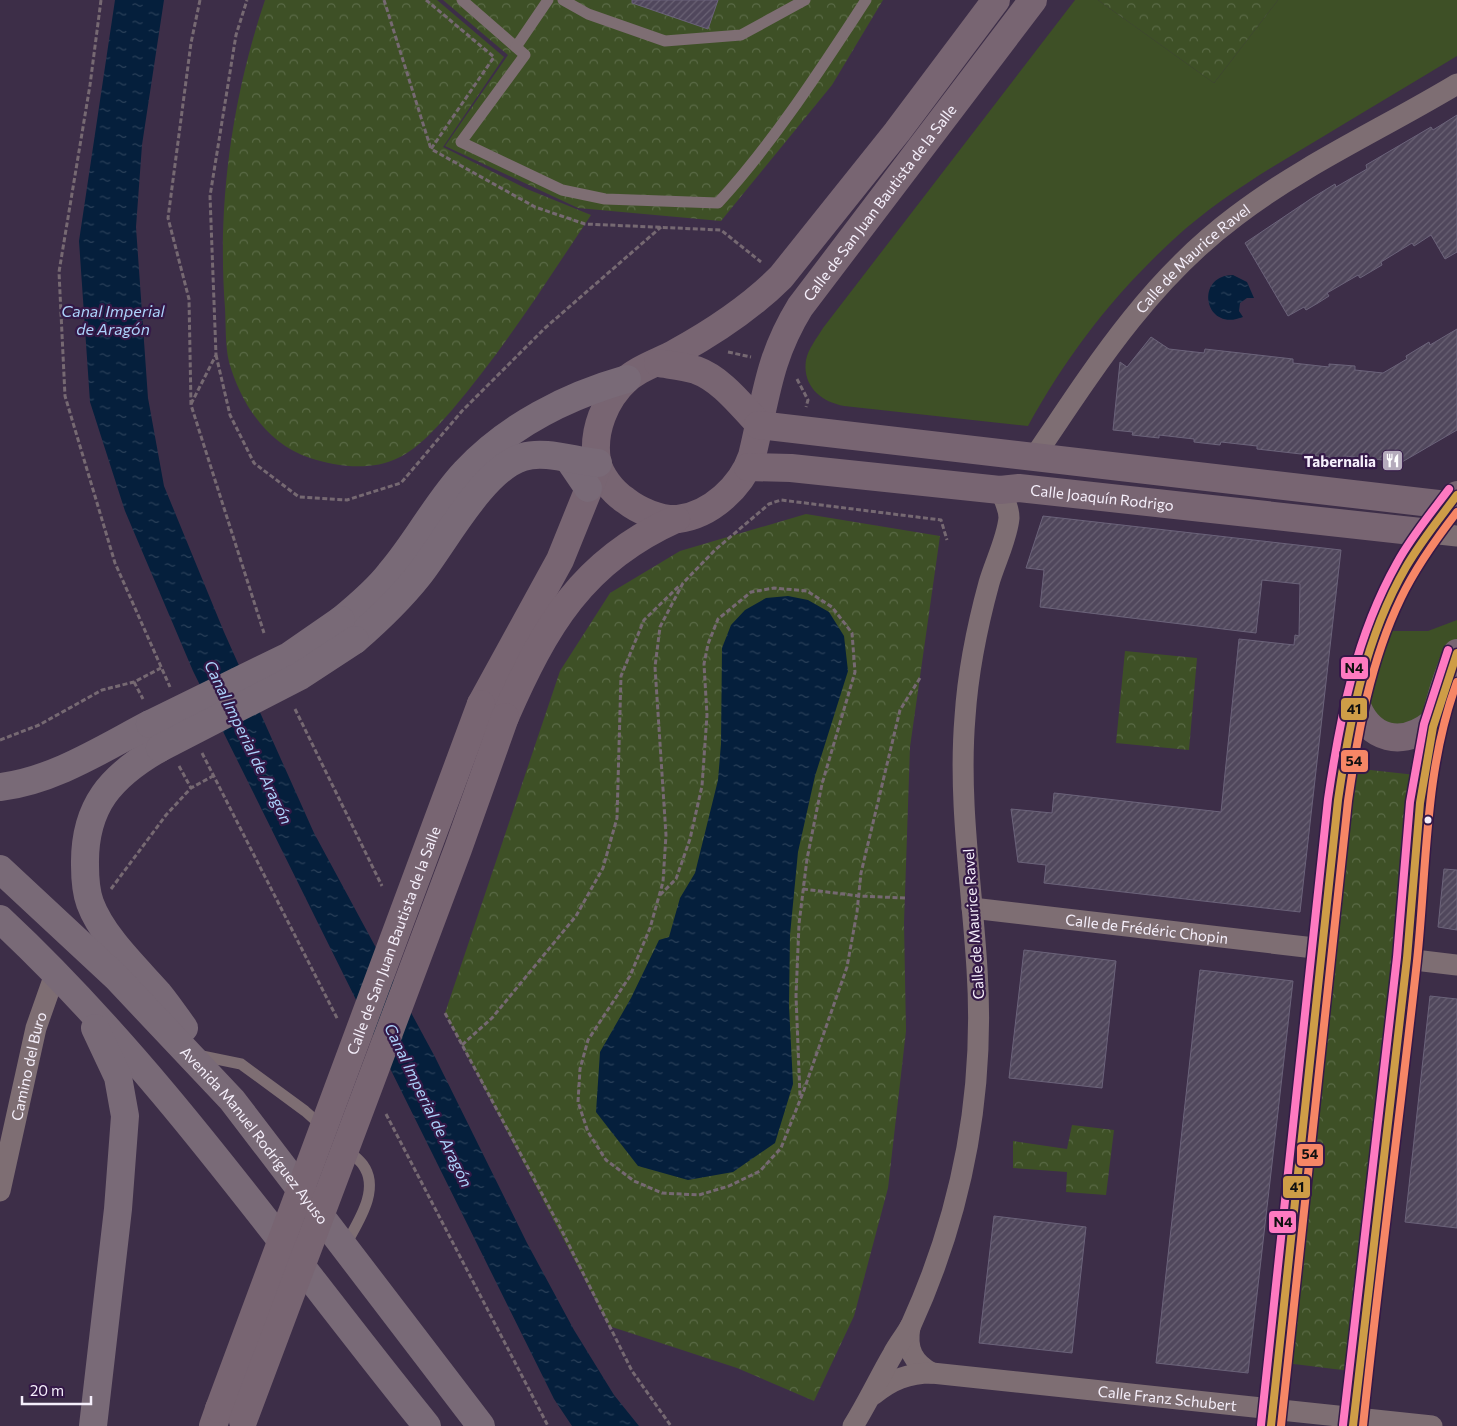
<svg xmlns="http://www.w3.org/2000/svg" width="1457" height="1426" font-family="Commissioner,sans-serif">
<defs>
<pattern id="park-crowns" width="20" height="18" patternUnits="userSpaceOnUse" patternTransform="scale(1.25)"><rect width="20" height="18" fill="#3e5026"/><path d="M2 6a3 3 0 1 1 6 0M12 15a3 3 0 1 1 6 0" fill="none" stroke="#5a6a46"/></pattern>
<pattern id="water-ripples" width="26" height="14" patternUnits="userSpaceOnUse" patternTransform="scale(1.25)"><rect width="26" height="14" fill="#051f3c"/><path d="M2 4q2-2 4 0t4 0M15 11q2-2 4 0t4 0" fill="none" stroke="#2a4059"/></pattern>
<pattern id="building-hatch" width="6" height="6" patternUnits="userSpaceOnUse" patternTransform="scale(1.25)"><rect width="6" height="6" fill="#50475c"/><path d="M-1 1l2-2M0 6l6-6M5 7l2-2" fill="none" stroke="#6a6274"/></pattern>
</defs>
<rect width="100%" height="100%" fill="#3d2e48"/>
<g fill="#3e5026">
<path d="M 1075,0 L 1098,0 L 1214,83 L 1278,0 L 1457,0 L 1457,56 C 1413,83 1368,109 1324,136 C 1272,167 1219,198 1174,239 C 1114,294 1067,355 1028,426 L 844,406 C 821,402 802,386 806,360 C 808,349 817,338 823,328 Z"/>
<polygon points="1457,620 1457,638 1422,723 1379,726 1365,690 1384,631 1428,631"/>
</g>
<g fill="url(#park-crowns)">
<path d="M 265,0 L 437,0 L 504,57 L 443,147 L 527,189 L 591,215 C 547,281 504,349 452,410 C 438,426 418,449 398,458 C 372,471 337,467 310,458 C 267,444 241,404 229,362 C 225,345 226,325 225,308 C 217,204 232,98 265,0 Z"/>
<polygon points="443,0 883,0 832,85 721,221 578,208 445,146 508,55"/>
<polygon points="1098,0 1278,0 1214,83"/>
<polygon points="806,514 940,536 910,747 904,923 906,1031 888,1188 854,1316 814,1401 737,1368 609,1326 445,1013 560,671 610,593 680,551"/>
<polygon points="1125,651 1197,658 1189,750 1116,743"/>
<polygon points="1352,768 1416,775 1350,1371 1286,1363"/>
<polygon points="1072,1125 1114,1130 1106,1195 1066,1192 1067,1172 1013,1168 1013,1141 1067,1149"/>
</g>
<g fill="url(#water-ripples)">
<polygon points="115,0 164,0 142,145 136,227 148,398 164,486 224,632 314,833 435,1057 527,1243 574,1330 614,1395 639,1426 572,1426 554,1399 193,671 125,511 90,402 79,241"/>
<path d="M 1233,275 L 1247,282 L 1254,298 L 1247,298 L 1240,303 L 1239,311 L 1243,317 C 1204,333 1194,275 1233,275 Z"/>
<polygon points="788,596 808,600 829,612 844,636 848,671 815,776 798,852 790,935 789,1006 793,1084 775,1143 733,1172 688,1180 638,1166 596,1112 600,1052 631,998 659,940 669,937 680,898 695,873 718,780 721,744 722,648 731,625 745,610 766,598"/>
</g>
<g fill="url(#building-hatch)" stroke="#6b637a">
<polygon points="632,0 718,0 708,29 632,3"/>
<polygon points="1457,115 1457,252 1445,259 1431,235 1414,246 1412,243 1381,262 1382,265 1360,278 1358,275 1327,293 1329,296 1318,303 1306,310 1304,307 1288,316 1245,243 1312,198 1335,184 1336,187 1367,169 1366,165 1431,127 1433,130"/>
<polygon points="1457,329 1457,430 1402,462 1345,456 1345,459 1257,449 1257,446 1221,442 1220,445 1194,442 1194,439 1159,435 1159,438 1132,435 1133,432 1113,430 1120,362 1127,367 1151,337 1169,349 1204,353 1205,349 1293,359 1293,363 1329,367 1329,364 1355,366 1355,370 1383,373 1407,359 1406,356 1429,342 1430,345"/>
<polygon points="1043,516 1341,550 1300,912 1044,883 1046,865 1018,862 1011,809 1052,813 1054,793 1221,812 1239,639 1294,645 1295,635 1299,636 1300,584 1262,580 1256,633 1040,607 1044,570 1026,568"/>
<polygon points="1444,869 1457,870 1457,930 1438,927"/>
<polygon points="1024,950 1116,961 1102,1088 1009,1078"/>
<polygon points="1200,970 1293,981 1248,1373 1156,1363"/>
<polygon points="1430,996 1457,999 1457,1228 1405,1222"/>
<polygon points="994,1216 1086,1227 1072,1353 979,1343"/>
</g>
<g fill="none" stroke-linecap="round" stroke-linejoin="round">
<g stroke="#766972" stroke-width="3" stroke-dasharray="5 2.5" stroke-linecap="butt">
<polyline points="101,0 90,85 59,272 65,396 115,563 170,687"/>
<polyline points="200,0 191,43 168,218 189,299 191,405 264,633"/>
<polyline points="384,0 431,149"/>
<polyline points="426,0 494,57 431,149 535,207 585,224 721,230 761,262"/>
<polyline points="728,352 751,357"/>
<polyline points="216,355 230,415 254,463 299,497 347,500 401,483 462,411 545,328 661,227"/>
<polyline points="797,379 808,400 806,407"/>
<polyline points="191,404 216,355 210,196 236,35 247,0"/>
<polyline points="920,678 900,710 861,873 857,912 847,967 804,1090 781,1148 760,1171 729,1186 699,1195 662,1193 634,1181 606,1160 588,1132 578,1102 580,1069 588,1040 630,976 650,928 663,882 666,835 655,667 660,627 683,583 715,550 769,504 781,500 941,520 947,540"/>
<polyline points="134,682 143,699"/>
<polyline points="295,709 382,886"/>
<polyline points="0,740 39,725 102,690 134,682 161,668"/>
<polyline points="202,753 338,1020"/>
<polyline points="179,766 191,788"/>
<polyline points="111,889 166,815 191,788 213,776"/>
<polyline points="803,889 859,896 905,898"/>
<polyline points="660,895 676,879 690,839 702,786 707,715 704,664 708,644 718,619 751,592 774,588 807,591 832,607 852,633 855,672 822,784 807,859 799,924 796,996 800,1096"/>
<polyline points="445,1013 562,1231 632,1371 671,1426"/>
<polyline points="462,1045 492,1018 576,916 603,868 617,818 621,676 644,620 680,585"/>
<polyline points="386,1114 548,1426"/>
</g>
<g stroke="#7e6e73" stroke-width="11">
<path d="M 462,0 L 525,55 L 461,142 L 562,190 L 605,199 L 718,203 C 774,142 820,70 866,0"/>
<polyline points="563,0 588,14 665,41 741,35 805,0"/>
<polyline points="516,47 548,0"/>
<polyline points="202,1056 241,1064 305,1111 323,1127"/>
<path d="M 345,1246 C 357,1223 381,1190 363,1165 C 359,1159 351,1154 346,1148"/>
</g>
<g stroke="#7e6e73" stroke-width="21">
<path id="s1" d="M 1035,456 C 1094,368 1149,281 1236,216 C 1304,164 1384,128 1457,84"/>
<polyline points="1430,533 1457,536"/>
<path id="s2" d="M 972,908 L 1323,949"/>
<polyline points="1406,959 1457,965"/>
<path id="s3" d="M 0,1191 L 36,1028 L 55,974"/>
<path d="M 910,1327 C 906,1349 913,1363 932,1373"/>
<path id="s4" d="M 873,1395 C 891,1380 908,1373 932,1373 L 1432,1426"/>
<path d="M 853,1426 C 868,1402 879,1378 893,1354 C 898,1344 906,1335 911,1325 C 962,1213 985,1092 977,969 C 972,886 958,801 965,717 C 968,671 977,627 989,583 C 995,562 1007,539 1009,518 C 1009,508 1004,499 1000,490"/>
</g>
<g stroke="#786572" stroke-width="28">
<path id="s5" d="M 996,0 L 897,132 L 781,277 C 750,308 715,331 677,352 C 662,361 640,367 627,379 C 605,399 592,431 597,461 C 600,476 613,492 625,500 C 639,511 660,520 678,519 C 711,515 742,486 752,456 C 766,399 768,359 800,307 L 1033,0"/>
<path d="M 658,363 C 670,365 684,366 696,370 C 721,379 740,404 758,423"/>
<polyline points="758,425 1457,506"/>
<path id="s6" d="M 748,467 L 791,468 L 1000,490 L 1019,488 L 1430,533"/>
<path d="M 1355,701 C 1369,741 1402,748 1434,722"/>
<polyline points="481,704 560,560 598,466"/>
<path d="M 505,717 C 545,626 582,561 676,519"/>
<polyline points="213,1426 219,1409"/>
<path d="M 1271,1426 L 1338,800 C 1349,720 1365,636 1406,567 C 1421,542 1440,518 1457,495"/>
<path d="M 1353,1426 C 1368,1270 1390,1114 1407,958 C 1417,856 1416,749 1457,653"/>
</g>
<g stroke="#796a77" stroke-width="28">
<polyline points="569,460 588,488"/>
<path d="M 341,620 C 358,606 376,591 390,573 C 417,542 436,503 465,472 C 508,426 567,396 627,379"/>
<path d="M 355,640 C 378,620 400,599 419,575 C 445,542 483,469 523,457 C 545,450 574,461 598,463"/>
<path d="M 160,748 C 111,776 84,806 85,865 C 85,877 86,892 90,903 C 102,936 136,968 159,994 C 168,1005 176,1017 184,1028"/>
<path d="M 0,787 C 53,781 104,748 150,724"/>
<path id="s7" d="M 0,869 L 116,977 L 232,1100 L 481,1426"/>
<path d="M 0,919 C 162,1070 288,1255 427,1426"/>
<polyline points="93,1426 118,1209 125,1116 118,1077 95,1028"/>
</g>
<g stroke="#786572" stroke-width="28">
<path id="s8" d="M 219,1409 L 481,704"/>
<polyline points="243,1421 458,849 505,717"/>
</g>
<g stroke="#796a77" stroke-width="28">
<polyline points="150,724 289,656 341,620"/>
<polyline points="160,748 300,676 355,640"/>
</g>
<defs>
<g id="bus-1">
<path d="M 1271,1426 L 1338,800 C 1350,719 1365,638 1406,567 C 1421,541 1440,518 1457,495"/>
<polyline points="1353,1426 1407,958 1420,803 1433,727 1457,653"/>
</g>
<g id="bus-2">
<path d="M 1281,1426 L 1348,801 C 1358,732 1370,662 1401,598 C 1416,567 1436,539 1457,512"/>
<path d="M 1363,1426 C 1379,1271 1400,1116 1417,961 C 1427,868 1424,771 1457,682"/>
</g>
<g id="bus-3">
<path d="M 1261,1425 L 1328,799 C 1340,717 1356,636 1397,563 C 1411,537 1431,513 1449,489"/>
<polyline points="1343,1425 1397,957 1410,802 1424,724 1448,650"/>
</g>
</defs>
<use href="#bus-1" stroke="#341947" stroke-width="11"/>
<use href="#bus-2" stroke="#341947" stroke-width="11"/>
<use href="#bus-3" stroke="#341947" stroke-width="11"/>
<use href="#bus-1" stroke="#ce9d47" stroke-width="8"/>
<use href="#bus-2" stroke="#f68666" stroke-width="8"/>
<use href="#bus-3" stroke="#fe7ac1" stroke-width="8"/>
</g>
<defs>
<symbol id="restaurant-square" viewBox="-11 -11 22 22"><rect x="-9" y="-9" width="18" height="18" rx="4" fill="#b5abbc" stroke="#341947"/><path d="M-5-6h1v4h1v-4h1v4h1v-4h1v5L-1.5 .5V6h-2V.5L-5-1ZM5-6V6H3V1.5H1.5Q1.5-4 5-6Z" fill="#fff"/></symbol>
</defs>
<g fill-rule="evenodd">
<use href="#restaurant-square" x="1380" y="448" width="25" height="25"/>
</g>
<circle fill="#f5effb" stroke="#341947" stroke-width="2" cx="1428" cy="820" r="4.5"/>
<g text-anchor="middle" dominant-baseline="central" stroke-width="4.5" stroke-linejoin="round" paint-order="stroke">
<g font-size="15" fill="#f5effb" stroke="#341947">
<text stroke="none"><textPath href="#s5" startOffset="1124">Calle de San Juan Bautista de la Salle</textPath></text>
<text stroke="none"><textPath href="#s1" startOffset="254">Calle de Maurice Ravel</textPath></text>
<text stroke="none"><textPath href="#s6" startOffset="356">Calle Joaquín Rodrigo</textPath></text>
<text transform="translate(973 924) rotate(-94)">Calle de Maurice Ravel</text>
<text stroke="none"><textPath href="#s2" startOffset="176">Calle de Frédéric Chopin</textPath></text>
<text stroke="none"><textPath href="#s8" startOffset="500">Calle de San Juan Bautista de la Salle</textPath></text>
<text stroke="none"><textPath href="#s3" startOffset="128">Camino del Buro</textPath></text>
<text stroke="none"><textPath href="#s7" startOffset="369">Avenida Manuel Rodríguez Ayuso</textPath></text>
<text stroke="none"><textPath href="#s4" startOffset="301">Calle Franz Schubert</textPath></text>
</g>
<g font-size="15" font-weight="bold" fill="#f5effb" stroke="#341947" text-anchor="end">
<text x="1376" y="461">Tabernalia</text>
</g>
<g font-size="16" font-style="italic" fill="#acd3fb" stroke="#341947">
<text x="113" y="310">Canal Imperial<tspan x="113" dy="18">de Aragón</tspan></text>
<text transform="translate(249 742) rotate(64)">Canal Imperial de Aragón</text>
<text transform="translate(429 1105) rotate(64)">Canal Imperial de Aragón</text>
</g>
</g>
<g stroke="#341947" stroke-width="2">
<rect x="1340" y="656" width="29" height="24" rx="5" fill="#fe7ac1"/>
<rect x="1340" y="697" width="28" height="24" rx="5" fill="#ce9d47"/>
<rect x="1340" y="749" width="29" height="24" rx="5" fill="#f68666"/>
<rect x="1296" y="1143" width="28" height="24" rx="5" fill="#f68666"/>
<rect x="1282" y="1175" width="29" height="24" rx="5" fill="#ce9d47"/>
<rect x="1268" y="1210" width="29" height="24" rx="5" fill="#fe7ac1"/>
</g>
<g font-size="14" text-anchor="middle" font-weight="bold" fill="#111">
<text x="1354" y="673">N4</text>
<text x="1354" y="714">41</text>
<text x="1354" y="766">54</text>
<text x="1310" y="1159">54</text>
<text x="1297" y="1192">41</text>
<text x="1283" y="1227">N4</text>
</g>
<path d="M22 1396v8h69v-8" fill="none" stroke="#f5effb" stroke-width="2.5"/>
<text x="30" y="1396" font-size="15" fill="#f5effb" stroke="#341947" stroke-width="4" paint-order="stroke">20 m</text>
</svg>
